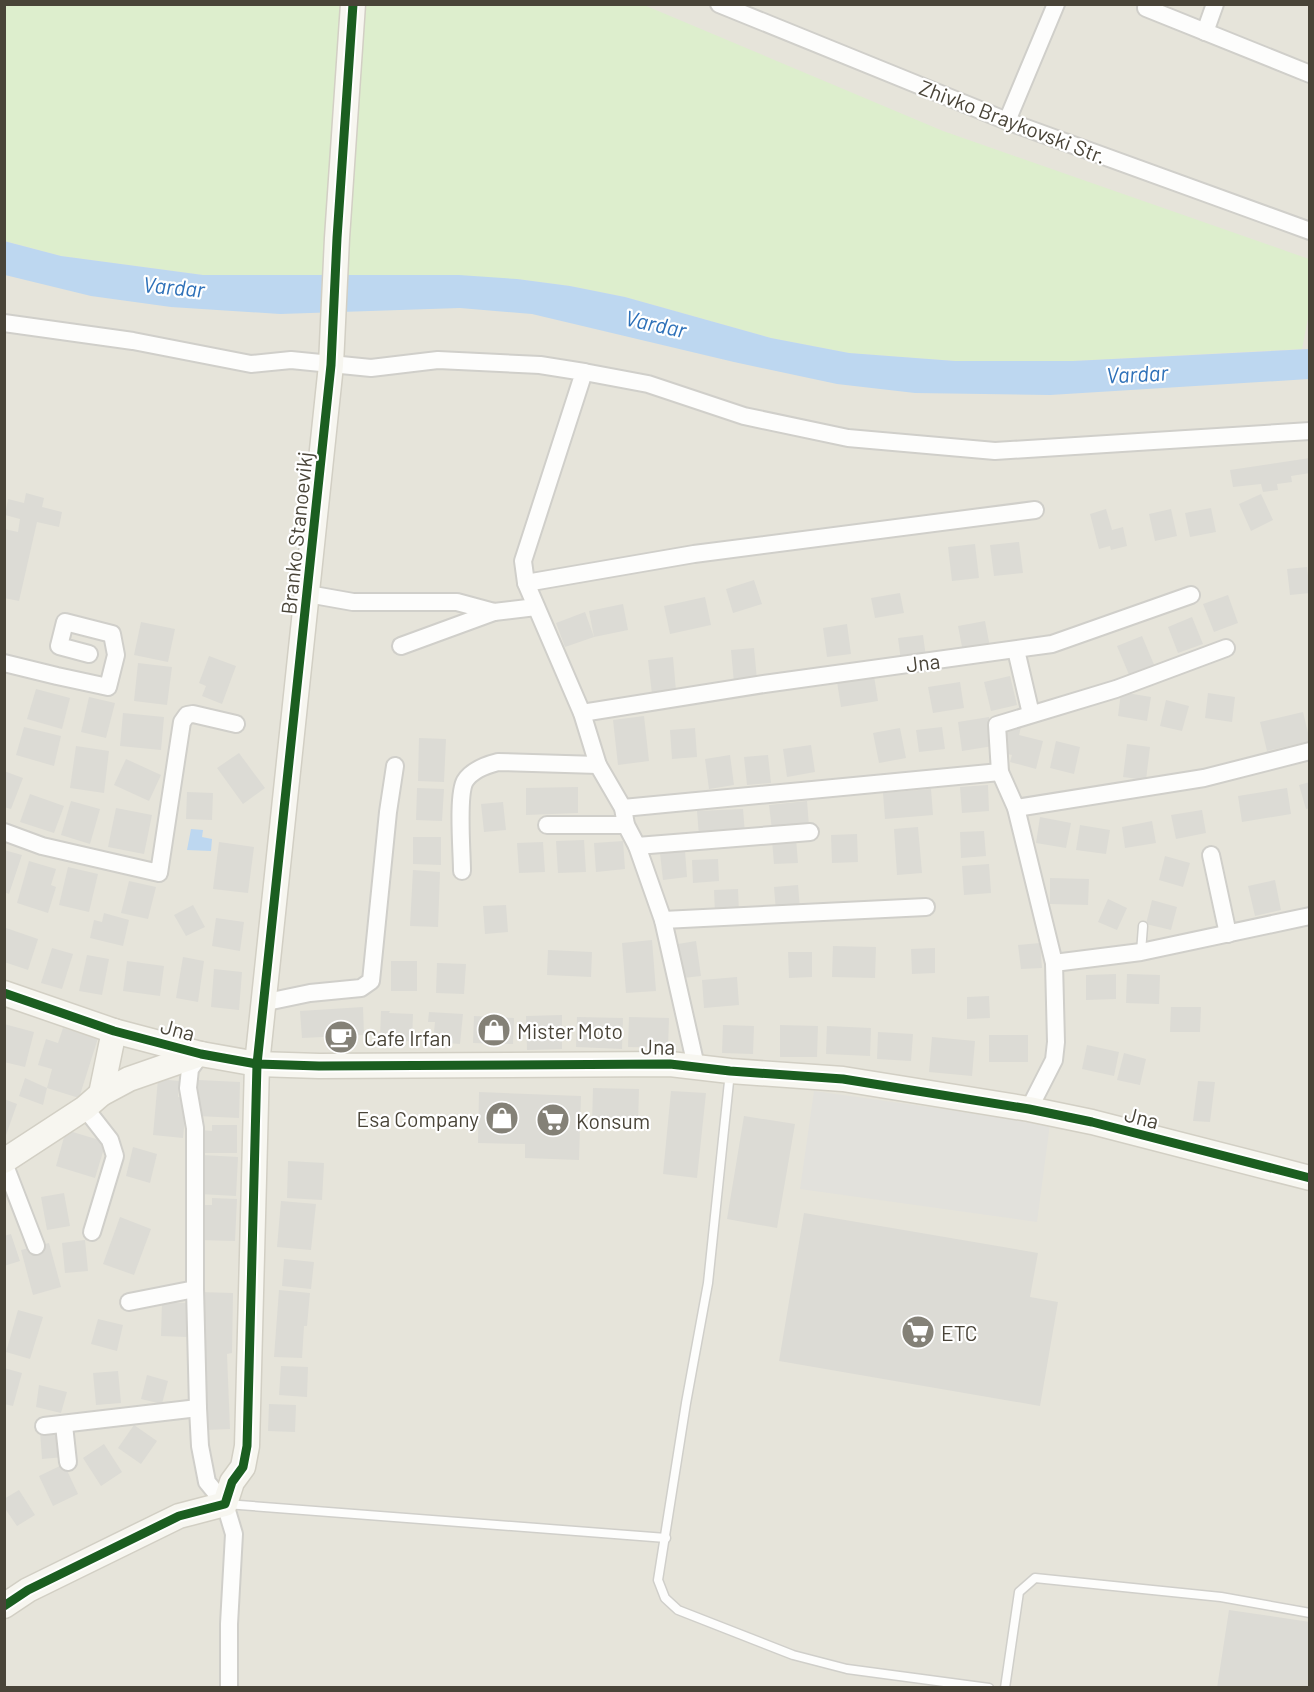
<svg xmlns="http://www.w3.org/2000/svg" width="1314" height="1692" font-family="Barlow,sans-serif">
<rect width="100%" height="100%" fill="#f2f2ed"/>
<rect fill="#e6e4da" x="5" y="5" width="1304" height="1682"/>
<polygon fill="#ddeecd" points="4,5 644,5 943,131 1309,259 1309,313 1302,349 1073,361 955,361 849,353 771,338 625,297 570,286 517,279 203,275 61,256 5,241"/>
<polygon fill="#e2e1dc" points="814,1091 1050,1124 1037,1222 800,1189"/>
<g fill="#bdd7f0">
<polygon points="4,241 61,256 203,275 459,275 517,279 570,286 625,297 771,338 849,353 955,361 1073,361 1309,349 1309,379 1050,395 915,393 837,384 734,362 532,314 460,308 280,314 171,307 91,296 5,275"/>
<polygon points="191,829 203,830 202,837 212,839 211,851 187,850"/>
</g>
<g fill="#dcdbd5">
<polygon points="1310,458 1310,473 1291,476 1292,482 1277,484 1278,490 1263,492 1261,484 1233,487 1230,470"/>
<polygon points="26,493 44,498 42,507 62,512 59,527 37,522 19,601 4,598 4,529 18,532 20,519 5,515 8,499 24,503"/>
<polygon points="1261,494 1273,520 1251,531 1239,504"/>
<polygon points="1211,508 1216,532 1190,537 1185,513"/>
<polygon points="1106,509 1112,530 1123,527 1127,546 1111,550 1110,546 1099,549 1090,514"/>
<polygon points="1171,509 1177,536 1155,541 1149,514"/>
<polygon points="1019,542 1023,573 994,576 990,545"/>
<polygon points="975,544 979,578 952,581 948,547"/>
<polygon points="1307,567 1310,593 1290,595 1287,569"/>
<polygon points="754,580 762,604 733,613 726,589"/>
<polygon points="900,593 904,613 875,618 871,598"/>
<polygon points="1228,595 1238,623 1214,632 1203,604"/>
<polygon points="705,597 711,625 670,634 664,606"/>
<polygon points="623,604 628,630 594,637 589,611"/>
<polygon points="585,612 594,637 565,647 556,623"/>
<polygon points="1192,617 1203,644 1178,653 1168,627"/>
<polygon points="985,621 990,647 963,652 958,626"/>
<polygon points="141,622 175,629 168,662 134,655"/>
<polygon points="847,624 851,654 827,657 823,628"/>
<polygon points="923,635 926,657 901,661 898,638"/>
<polygon points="1142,636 1155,667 1130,677 1117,646"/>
<polygon points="754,648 757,680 734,683 731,650"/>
<polygon points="209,656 236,666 222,704 202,696 206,686 199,683"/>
<polygon points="673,657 676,691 652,694 648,660"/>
<polygon points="138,663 172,667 167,705 134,701"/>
<polygon points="874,676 878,701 841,707 837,682"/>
<polygon points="1010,676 1017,705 991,711 984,682"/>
<polygon points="960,682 964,708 933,713 928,687"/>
<polygon points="36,689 70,698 62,729 27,719"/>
<polygon points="1121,692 1151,697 1147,721 1118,716"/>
<polygon points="1208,693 1235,697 1232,722 1205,718"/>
<polygon points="89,697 115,703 106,738 81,732"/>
<polygon points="1166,700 1189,706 1182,731 1160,726"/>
<polygon points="1303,712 1310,741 1267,751 1260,722"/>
<polygon points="123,713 164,717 161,750 120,746"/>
<polygon points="644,716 649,761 618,765 613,720"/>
<polygon points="989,717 993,746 962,751 958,722"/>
<polygon points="1009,724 1021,727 1019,735 1043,741 1036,769 1010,762 1012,755 1002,753"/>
<polygon points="24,727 61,736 54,766 16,755"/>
<polygon points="942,727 945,749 919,752 916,730"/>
<polygon points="695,728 697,757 672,759 670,730"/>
<polygon points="900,728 906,758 879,763 873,733"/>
<polygon points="419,738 446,739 444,782 418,781"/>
<polygon points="1056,741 1080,747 1074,774 1050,768"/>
<polygon points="1127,744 1150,747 1146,780 1123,777"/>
<polygon points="811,745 815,772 787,777 783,749"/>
<polygon points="76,746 109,751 104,793 70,788"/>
<polygon points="239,753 265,788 243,804 217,768"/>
<polygon points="730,755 734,785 709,789 705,759"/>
<polygon points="768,755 771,783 747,785 744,757"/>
<polygon points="126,759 161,775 149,801 114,785"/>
<polygon points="4,771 23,778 11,809 4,807"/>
<polygon points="1310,782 1310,808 1306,809 1299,785"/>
<polygon points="988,785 989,811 962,813 960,787"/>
<polygon points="578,787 578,813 526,815 526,788"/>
<polygon points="417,788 444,789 442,821 416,820"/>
<polygon points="1287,788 1291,814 1242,822 1238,796"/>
<polygon points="931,789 933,815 885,819 883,793"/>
<polygon points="187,792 213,793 212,820 186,819"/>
<polygon points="30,794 64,806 54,833 20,822"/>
<polygon points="71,801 100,809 90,844 61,835"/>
<polygon points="807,801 809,826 772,830 769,805"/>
<polygon points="503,802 506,830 484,832 481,804"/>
<polygon points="116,808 152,815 144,854 108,847"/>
<polygon points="743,809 745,834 699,836 697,811"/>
<polygon points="1202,810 1206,833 1176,839 1171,815"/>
<polygon points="1040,817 1071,823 1066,848 1036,843"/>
<polygon points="1152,821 1156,843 1125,848 1122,827"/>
<polygon points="1080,825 1110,830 1106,854 1076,850"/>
<polygon points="918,827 922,873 897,875 894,829"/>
<polygon points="984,831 986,856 961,858 960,832"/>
<polygon points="857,834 858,862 832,863 831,835"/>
<polygon points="413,837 441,837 441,865 413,864"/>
<polygon points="796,839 798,863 774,864 772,840"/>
<polygon points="584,840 586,872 558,873 556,841"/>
<polygon points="623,841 625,869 596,872 594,843"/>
<polygon points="219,842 254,847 248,893 213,889"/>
<polygon points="543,842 545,872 519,873 517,843"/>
<polygon points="4,850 22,855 9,894 4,892"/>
<polygon points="685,851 687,877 663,880 660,853"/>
<polygon points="1165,856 1190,863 1183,887 1159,880"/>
<polygon points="718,859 719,881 693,883 692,860"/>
<polygon points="29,861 56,869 51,885 56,887 48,913 17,903"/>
<polygon points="989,864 991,893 964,895 962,866"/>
<polygon points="68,867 98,874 89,912 59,905"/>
<polygon points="413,870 440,872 438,927 410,926"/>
<polygon points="1050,878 1089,879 1088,905 1050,904"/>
<polygon points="1275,880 1281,910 1255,916 1248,886"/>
<polygon points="129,881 156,887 148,919 121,913"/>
<polygon points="798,885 800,909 776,911 774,887"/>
<polygon points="738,889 739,912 715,914 714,890"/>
<polygon points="1108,899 1127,908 1117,930 1098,922"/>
<polygon points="1152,900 1177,907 1171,930 1146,924"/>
<polygon points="193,905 205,927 186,936 174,915"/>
<polygon points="506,905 508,932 485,934 483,906"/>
<polygon points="104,913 129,920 123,946 90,938 94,920 102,922"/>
<polygon points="216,918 244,922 240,951 212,946"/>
<polygon points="6,928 38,939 28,970 4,962 4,934"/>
<polygon points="652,940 656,991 626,993 622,943"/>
<polygon points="696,941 701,976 683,978 678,944"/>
<polygon points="1040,943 1042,968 1021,969 1018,945"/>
<polygon points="833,946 876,947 875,978 832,977"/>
<polygon points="52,948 73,954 62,989 41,983"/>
<polygon points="935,948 935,973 912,974 911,949"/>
<polygon points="548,950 592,952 591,977 547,975"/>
<polygon points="788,952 812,952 812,977 789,978"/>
<polygon points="87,955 109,959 102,995 79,991"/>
<polygon points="183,957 204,961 198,1002 176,998"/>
<polygon points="127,961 164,966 160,996 123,991"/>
<rect x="391" y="961" width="26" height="30"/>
<polygon points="437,963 466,964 464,994 436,993"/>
<polygon points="214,969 242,972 239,1010 211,1007"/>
<polygon points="1116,974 1116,999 1086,1000 1086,975"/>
<polygon points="1127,974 1160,975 1159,1004 1126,1003"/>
<polygon points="737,977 739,1005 704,1008 702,980"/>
<polygon points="989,996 990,1018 967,1019 967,997"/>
<polygon points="363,1007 364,1035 302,1038 300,1011"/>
<polygon points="1171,1007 1201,1007 1200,1032 1170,1032"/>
<polygon points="381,1011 390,1011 389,1013 413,1014 412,1041 380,1040"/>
<polygon points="429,1012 463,1014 460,1044 433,1042 435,1022 428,1022"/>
<polygon points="562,1015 562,1049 527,1050 526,1016"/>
<polygon points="474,1016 514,1018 513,1044 473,1043"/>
<polygon points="577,1017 623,1018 622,1049 576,1047"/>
<polygon points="629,1017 669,1018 668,1048 628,1047"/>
<polygon points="4,1024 34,1032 25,1067 4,1062"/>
<polygon points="723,1025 754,1026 753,1054 722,1053"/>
<polygon points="780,1025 818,1026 817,1057 780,1057"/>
<polygon points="827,1026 871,1028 870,1056 826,1054"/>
<polygon points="63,1028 98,1038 79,1098 47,1088 52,1069 38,1065 46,1039 58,1043"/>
<polygon points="878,1032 913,1034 911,1061 877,1059"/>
<rect x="989" y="1035" width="39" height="27"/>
<polygon points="932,1037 975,1041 972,1076 929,1072"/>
<polygon points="1087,1045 1119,1052 1114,1076 1082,1069"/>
<polygon points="1124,1053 1146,1059 1140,1085 1117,1080"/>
<polygon points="25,1078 47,1088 43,1105 19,1096"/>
<polygon points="158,1079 179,1081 178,1097 187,1098 183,1138 153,1135"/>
<polygon points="198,1080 240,1082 239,1118 197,1116"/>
<polygon points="1198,1081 1215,1082 1210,1122 1193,1121"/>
<polygon points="593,1088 639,1089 638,1125 592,1124"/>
<polygon points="671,1091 706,1093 697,1178 663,1174"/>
<polygon points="479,1092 581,1096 579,1160 525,1158 525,1144 478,1143"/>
<polygon points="4,1099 17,1104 5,1138 4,1138"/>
<polygon points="744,1116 795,1124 777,1228 727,1219"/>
<polygon points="212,1125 237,1125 237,1153 201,1153 201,1130 212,1131"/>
<polygon points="66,1130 106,1142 95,1178 56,1166"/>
<polygon points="133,1147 157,1154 150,1183 126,1176"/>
<polygon points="202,1155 238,1157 236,1196 200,1194"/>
<polygon points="288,1161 324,1163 322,1200 287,1198"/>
<polygon points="64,1193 70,1226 47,1230 41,1197"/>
<polygon points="212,1198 237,1199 235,1241 199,1240 201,1205 212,1205"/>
<polygon points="281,1201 316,1204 311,1250 277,1247"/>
<polygon points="804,1213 1038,1253 1030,1297 1058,1302 1040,1406 779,1361"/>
<polygon points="120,1217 151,1229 134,1275 103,1264"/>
<polygon points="11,1234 20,1261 4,1266 4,1236"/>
<polygon points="85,1240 88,1271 65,1273 62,1243"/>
<polygon points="49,1243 61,1287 33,1295 21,1250"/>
<polygon points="284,1259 314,1262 311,1289 282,1286"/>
<polygon points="279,1290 310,1293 307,1326 304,1326 302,1358 274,1357"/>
<polygon points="199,1292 233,1293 232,1353 227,1354 230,1429 206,1430"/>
<polygon points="162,1302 189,1303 187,1337 161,1336"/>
<polygon points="18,1310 43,1317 30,1359 6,1352"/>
<polygon points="98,1319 123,1325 117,1351 91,1344"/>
<polygon points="281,1366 308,1367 307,1397 279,1395"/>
<polygon points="4,1368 22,1373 13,1406 4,1404"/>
<polygon points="118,1371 121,1403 96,1405 93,1373"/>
<polygon points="147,1375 168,1381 162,1404 141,1399"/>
<polygon points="39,1385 67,1392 61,1413 36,1407"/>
<polygon points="269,1404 296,1405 295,1432 268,1431"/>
<polygon points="134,1425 157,1441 141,1464 118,1448"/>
<polygon points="62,1429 64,1457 42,1459 40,1431"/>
<polygon points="104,1444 122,1472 101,1486 83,1458"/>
<polygon points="64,1464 78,1494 53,1506 39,1476"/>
<polygon points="19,1490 35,1515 17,1526 4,1507 4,1499"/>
<polygon points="1229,1610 1310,1622 1310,1688 1217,1688"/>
</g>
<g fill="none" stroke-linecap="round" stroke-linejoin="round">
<defs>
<g id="lane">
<polyline points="1141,952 1143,926"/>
<polyline points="730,1072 708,1283 686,1403 658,1580 665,1598 678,1610 793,1655 847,1669 989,1688"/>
<polyline points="226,1504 666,1538"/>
<polyline points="1005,1688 1019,1592 1035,1578 1221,1597 1310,1613"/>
</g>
<g id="street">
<polyline points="719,4 1007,121 1310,231"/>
<polyline points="1146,8 1310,74"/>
<polyline points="1205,32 1215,4"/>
<polyline points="1007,121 1056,4"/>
<polyline points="4,323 133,341 251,364 291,360 371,368 438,360 540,365 584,372 523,561 526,583 582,713 598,765 623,808 626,825 637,846 663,920 696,1066"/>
<polyline points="584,372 648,384 744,416 848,438 995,451 1310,431"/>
<polyline points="526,583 694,554 1035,510"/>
<polyline points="308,594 353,602 457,602 494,612 536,607"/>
<polyline points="401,646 494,612"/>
<polyline points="1016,650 1031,714"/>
<polyline points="4,663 57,676 108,687 116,655 112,634 65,622 59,646 89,654"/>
<polyline points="582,713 764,684 1052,644 1191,595"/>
<polyline points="623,808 1000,772"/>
<polyline points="1016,808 1204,778 1310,751"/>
<polyline points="547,825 626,825"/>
<polyline points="4,832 42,846 159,873 182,722 187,715 193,714 236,724"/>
<polyline points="637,846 810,832"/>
<polyline points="1211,855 1228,934"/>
<path d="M 462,871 C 462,852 457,795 465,781 C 472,770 486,765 498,762 L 598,765"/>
<polyline points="663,920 926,907"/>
<polyline points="1054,963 1141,952 1310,916"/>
<polyline points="262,1003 310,993 361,988 371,981 388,812 395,766"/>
<polyline points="201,1054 190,1069 188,1088 195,1128 195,1289 198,1408 200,1446 207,1482 225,1504 234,1534 229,1624 229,1688"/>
<polyline points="85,1108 110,1140 115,1156 92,1232"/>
<polyline points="1029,1109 1054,1060 1056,1042 1054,963 1016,808 1000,772 997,725 1116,689 1226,648"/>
<polyline points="4,1163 36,1246"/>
<polyline points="129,1302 195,1289"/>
<polyline points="64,1425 68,1462"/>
<polyline points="44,1426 198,1408"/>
</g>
<g id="secondary">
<polyline points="4,993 114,1031 201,1054 257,1064 319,1066 670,1064 730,1071 843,1079 1029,1109 1092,1122 1310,1178"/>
<polyline points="101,1094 114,1031"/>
<polyline points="4,1161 85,1108 101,1094 129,1079 201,1054"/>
<polyline points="4,1606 28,1590 179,1516 225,1504 232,1482 243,1467 247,1446 257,1064 331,365 337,238 353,4"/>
</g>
</defs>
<use href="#lane" stroke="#d0cfca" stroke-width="11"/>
<use href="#street" stroke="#d0cfca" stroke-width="20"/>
<use href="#secondary" stroke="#d2cfc4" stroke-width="27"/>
<use href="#lane" stroke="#fdfdfc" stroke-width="8"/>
<use href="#street" stroke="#fdfdfc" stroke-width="16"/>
<use href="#secondary" stroke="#f7f6f0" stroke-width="24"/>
<defs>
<g id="cycleway">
<polyline points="4,993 114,1031 201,1054 257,1064 319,1066 670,1064 730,1071 843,1079 1029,1109 1092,1122 1310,1178"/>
<polyline points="4,1606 28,1590 179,1516 225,1504 232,1482 243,1467 247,1446 257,1064 331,365 337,238 353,4"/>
</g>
</defs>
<use href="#cycleway" stroke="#fff" stroke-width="13"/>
<use href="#cycleway" stroke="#1b5e20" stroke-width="9"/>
</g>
<defs>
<symbol id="shop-disc" viewBox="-11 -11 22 22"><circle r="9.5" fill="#848177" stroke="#fff"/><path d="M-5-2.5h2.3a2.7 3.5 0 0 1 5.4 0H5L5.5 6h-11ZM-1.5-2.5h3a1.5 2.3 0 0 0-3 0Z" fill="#fff"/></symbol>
<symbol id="cafe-disc" viewBox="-11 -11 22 22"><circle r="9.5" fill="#848177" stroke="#fff"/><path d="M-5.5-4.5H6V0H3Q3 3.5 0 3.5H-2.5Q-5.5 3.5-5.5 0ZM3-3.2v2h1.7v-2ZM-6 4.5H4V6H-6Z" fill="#fff"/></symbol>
<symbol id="supermarket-disc" viewBox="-11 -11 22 22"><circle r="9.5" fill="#848177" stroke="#fff"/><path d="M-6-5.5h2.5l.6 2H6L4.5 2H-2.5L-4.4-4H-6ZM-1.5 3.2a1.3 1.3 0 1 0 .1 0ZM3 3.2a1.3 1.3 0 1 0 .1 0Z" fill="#fff"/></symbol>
</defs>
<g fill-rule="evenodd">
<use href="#shop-disc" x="475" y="1011" width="38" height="38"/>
<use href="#cafe-disc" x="322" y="1018" width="38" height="38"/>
<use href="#shop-disc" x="483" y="1099" width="38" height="38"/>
<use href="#supermarket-disc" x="534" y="1101" width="38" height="38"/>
<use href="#supermarket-disc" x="899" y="1313" width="38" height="38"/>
</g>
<g text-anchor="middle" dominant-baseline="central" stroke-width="4.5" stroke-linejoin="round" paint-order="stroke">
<g font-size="21" fill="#494438" stroke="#fff">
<text transform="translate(1013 121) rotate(21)">Zhivko Braykovski Str.</text>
<text transform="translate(296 533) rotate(-84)">Branko Stanoevikj</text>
<text transform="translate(923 662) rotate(-7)">Jna</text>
<text transform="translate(178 1029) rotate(15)">Jna</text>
<text transform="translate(658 1046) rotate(1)">Jna</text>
<text transform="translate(1142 1117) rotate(14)">Jna</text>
</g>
<g font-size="21" fill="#494438" stroke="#fff" text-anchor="start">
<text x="517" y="1030">Mister Moto</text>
<text x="364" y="1037">Cafe Irfan</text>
<text x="479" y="1118" text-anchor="end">Esa Company</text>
<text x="576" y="1120">Konsum</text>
<text x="941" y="1332">ETC</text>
</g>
<g font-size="22" font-style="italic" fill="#2d70b8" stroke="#fff">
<text transform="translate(174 286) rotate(5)">Vardar</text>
<text transform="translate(656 323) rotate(12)">Vardar</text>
<text transform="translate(1137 373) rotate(-3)">Vardar</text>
</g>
</g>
<rect width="1314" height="1692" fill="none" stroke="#494438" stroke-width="12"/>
</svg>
